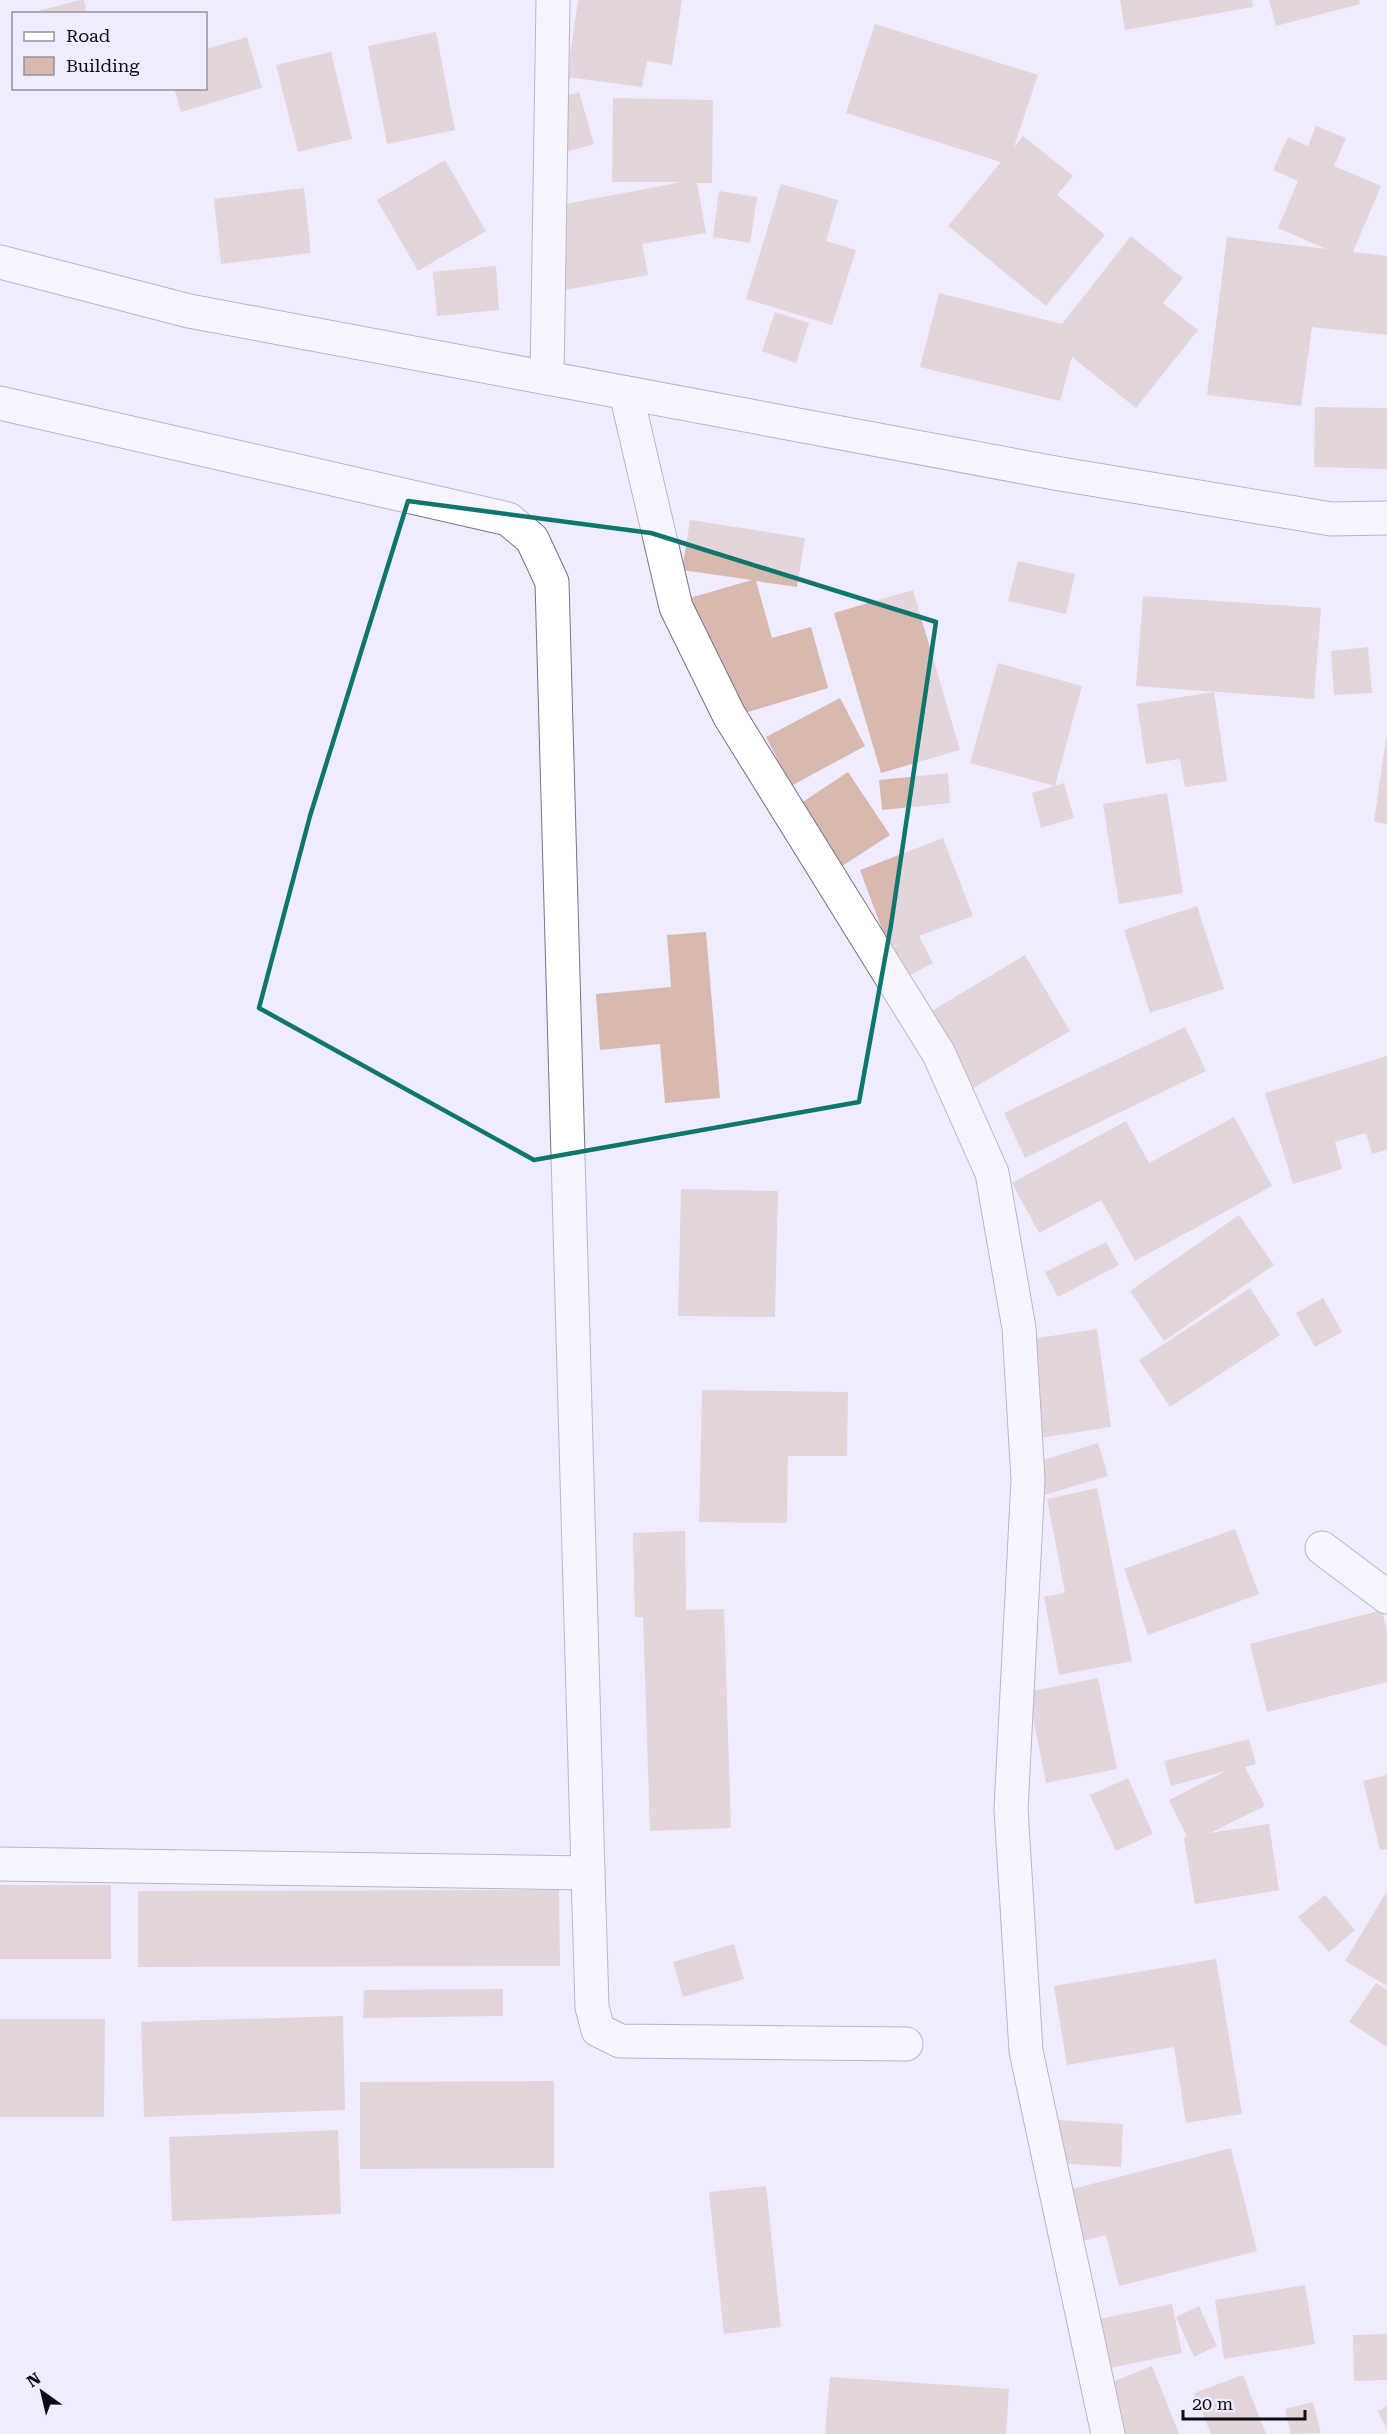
<svg xmlns="http://www.w3.org/2000/svg" width="1387" height="2434" font-family="'Roboto Serif',serif">
<rect width="100%" height="100%" fill="#eeecfe"/>
<g fill="#d8b9af">
<polygon points="80,0 84,0 87,14 27,14"/>
<polygon points="578,0 682,0 672,65 647,61 642,87 567,77"/>
<polygon points="1120,0 1252,0 1253,7 1125,30"/>
<polygon points="1269,0 1359,0 1360,4 1276,26"/>
<polygon points="875,24 1038,75 1014,147 1023,136 1073,176 1057,195 1105,235 1046,306 948,226 1001,162 846,113"/>
<polygon points="436,32 455,130 387,144 368,46"/>
<polygon points="247,37 262,88 181,112 174,88 206,88 206,49"/>
<polygon points="331,52 352,139 298,152 276,65"/>
<polygon points="579,92 594,144 560,154 545,101"/>
<polygon points="613,98 713,100 712,183 697,183 706,233 642,244 648,275 565,290 550,207 682,182 612,182"/>
<polygon points="1316,126 1346,138 1334,166 1381,186 1353,252 1387,256 1387,335 1312,327 1301,406 1207,395 1227,237 1326,249 1278,228 1298,181 1273,170 1288,137 1308,146"/>
<polygon points="445,160 486,231 418,271 377,200"/>
<polygon points="781,184 838,200 826,241 856,250 832,325 746,299"/>
<polygon points="304,188 311,253 221,264 214,199"/>
<polygon points="719,191 757,197 750,243 713,237"/>
<polygon points="1131,236 1183,278 1163,303 1198,330 1136,408 1072,357 1060,401 920,367 939,293 1062,324"/>
<polygon points="496,266 499,310 437,316 433,272"/>
<polygon points="775,312 809,323 796,363 762,351"/>
<polygon points="1315,407 1387,408 1387,469 1314,467"/>
<polygon points="690,520 805,538 797,587 756,581 772,638 811,627 828,688 721,720 686,599 752,580 682,570"/>
<polygon points="1018,561 1075,574 1066,614 1008,601"/>
<polygon points="913,590 960,750 881,773 834,613"/>
<polygon points="1143,596 1321,608 1314,699 1136,686"/>
<polygon points="1368,647 1372,693 1334,695 1331,651"/>
<polygon points="998,663 1082,686 1055,786 970,763"/>
<polygon points="1214,692 1227,781 1185,787 1180,759 1146,764 1137,704"/>
<polygon points="840,698 865,746 791,786 766,737"/>
<polygon points="1386,738 1387,738 1387,824 1374,822"/>
<polygon points="848,772 890,835 833,872 792,809"/>
<polygon points="948,773 950,803 882,810 879,780"/>
<polygon points="1064,783 1074,818 1041,828 1032,793"/>
<polygon points="1167,793 1183,893 1119,904 1103,804"/>
<polygon points="943,838 973,916 919,936 933,963 891,985 876,956 902,943 889,948 860,870"/>
<polygon points="1197,906 1224,989 1150,1013 1124,930"/>
<polygon points="706,932 720,1098 665,1103 660,1044 600,1050 596,994 671,987 667,935"/>
<polygon points="1025,955 1070,1031 970,1090 925,1015"/>
<polygon points="1185,1027 1206,1071 1025,1158 1004,1113"/>
<polygon points="1387,1056 1387,1150 1372,1154 1366,1133 1335,1142 1342,1169 1293,1184 1265,1093"/>
<polygon points="1234,1117 1272,1186 1135,1261 1101,1200 1039,1233 1012,1183 1126,1121 1149,1163"/>
<polygon points="681,1189 778,1191 775,1317 678,1316"/>
<polygon points="1239,1215 1274,1265 1164,1341 1130,1291"/>
<polygon points="1106,1242 1119,1265 1058,1297 1045,1272"/>
<polygon points="1250,1288 1280,1335 1170,1407 1139,1360"/>
<polygon points="1323,1298 1342,1332 1315,1347 1296,1313"/>
<polygon points="1097,1329 1111,1427 1033,1439 1018,1341"/>
<polygon points="702,1390 848,1392 847,1456 788,1456 787,1523 699,1522"/>
<polygon points="1098,1443 1108,1476 1034,1498 1024,1466"/>
<polygon points="1097,1488 1132,1661 1059,1675 1044,1597 1065,1593 1047,1499"/>
<polygon points="1235,1529 1259,1594 1148,1635 1124,1569"/>
<polygon points="685,1531 686,1610 724,1609 731,1828 650,1831 643,1617 635,1617 633,1533"/>
<polygon points="1382,1610 1387,1632 1387,1682 1267,1712 1250,1644"/>
<polygon points="1098,1678 1117,1769 1046,1783 1028,1692"/>
<polygon points="1249,1739 1256,1764 1245,1767 1265,1806 1210,1833 1269,1824 1279,1890 1195,1904 1184,1838 1187,1837 1169,1800 1226,1771 1171,1786 1164,1761"/>
<polygon points="1387,1775 1387,1849 1380,1850 1363,1781"/>
<polygon points="1128,1778 1153,1834 1116,1851 1090,1795"/>
<rect x="0" y="1885" width="111" height="74"/>
<polygon points="559,1890 560,1966 138,1967 138,1891"/>
<polygon points="1387,1891 1387,1986 1345,1961"/>
<polygon points="1325,1895 1355,1930 1329,1952 1298,1917"/>
<polygon points="734,1944 744,1979 683,1997 673,1962"/>
<polygon points="1216,1959 1242,2114 1186,2123 1174,2047 1067,2065 1054,1986"/>
<polygon points="1376,1983 1387,1990 1387,2047 1349,2022"/>
<polygon points="503,1989 503,2016 363,2018 364,1990"/>
<polygon points="343,2016 345,2110 144,2117 141,2022"/>
<polygon points="0,2019 105,2019 104,2117 0,2117"/>
<polygon points="554,2081 554,2168 360,2169 360,2082"/>
<polygon points="1056,2120 1123,2124 1121,2167 1054,2163"/>
<polygon points="338,2130 341,2214 172,2221 169,2137"/>
<polygon points="1231,2148 1257,2251 1119,2286 1106,2235 1071,2244 1057,2193"/>
<polygon points="766,2186 781,2327 724,2334 709,2192"/>
<polygon points="1305,2285 1315,2344 1224,2359 1215,2300"/>
<polygon points="1172,2304 1182,2353 1105,2369 1095,2320"/>
<polygon points="1199,2306 1217,2346 1194,2357 1176,2317"/>
<polygon points="1387,2334 1387,2380 1354,2381 1353,2335"/>
<polygon points="1152,2366 1179,2434 1105,2434 1089,2391"/>
<polygon points="1243,2375 1266,2434 1211,2434 1194,2393"/>
<polygon points="830,2377 1009,2389 1006,2434 825,2434"/>
<polygon points="1313,2402 1321,2433 1291,2434 1285,2409"/>
<polygon points="1387,2406 1387,2430 1378,2411"/>
</g>
<g fill="none" stroke-linecap="round" stroke-linejoin="round">
<defs>
<g id="minor">
<polyline points="547,378 553,0"/>
<polyline points="626,393 676,607 729,715 939,1054 992,1173 1019,1328 1028,1480 1011,1809 1026,2051 1108,2434"/>
<polyline points="0,403 508,519 532,539 552,582 588,1873 592,2007 598,2030 620,2041 906,2044"/>
<polyline points="1322,1548 1387,1597"/>
<polyline points="0,1864 588,1873"/>
</g>
<polyline id="tertiary" points="0,262 189,311 1055,473 1331,519 1387,518"/>
</defs>
<use href="#minor" stroke="#76738c" stroke-width="35"/>
<use href="#tertiary" stroke="#76738c" stroke-width="35"/>
<use href="#minor" stroke="#fff" stroke-width="33"/>
<use href="#tertiary" stroke="#fff" stroke-width="33"/>
</g>
<path d="M0 0H1387V2434H0ZM 408,501 L 651,533 L 936,622 L 891,925 L 859,1102 L 534,1160 L 259,1008 L 310,816 Z" fill="#eeecfe" fill-opacity=".55" fill-rule="evenodd"/>
<path fill="none" stroke="#0f766e" stroke-width="4.5" stroke-linejoin="round" d="M 408,501 L 651,533 L 936,622 L 891,925 L 859,1102 L 534,1160 L 259,1008 L 310,816 Z"/>
<rect x="12" y="12" width="195" height="78" fill="#eeecfe" stroke="#9492a0" stroke-width="1.5"/>
<rect x="24" y="32" width="30" height="9" fill="#ffffff" stroke="#9492a0" stroke-width="1.5"/>
<text x="66" y="42" font-size="18" fill="#0c0b14">Road</text>
<rect x="24" y="57" width="30" height="18" fill="#d8b9af" stroke="#9492a0" stroke-width="1.5"/>
<text x="66" y="72" font-size="18" fill="#0c0b14">Building</text>
<g transform="translate(42 2392) rotate(326)" stroke="#eeecfe" stroke-width="4.5" paint-order="stroke">
<path d="M0-4.5L10 22L0 15L-10 22Z" fill="#0c0b14"/>
<text y="-9" font-size="16" font-weight="bold" text-anchor="middle" fill="#0c0b14">N</text>
</g>
<path d="M1183 2410v9h122v-9" fill="none" stroke="#0c0b14" stroke-width="3"/>
<text x="1192" y="2410" font-size="18" fill="#0c0b14" stroke="#eeecfe" stroke-width="4.5" paint-order="stroke">20 m</text>
</svg>
